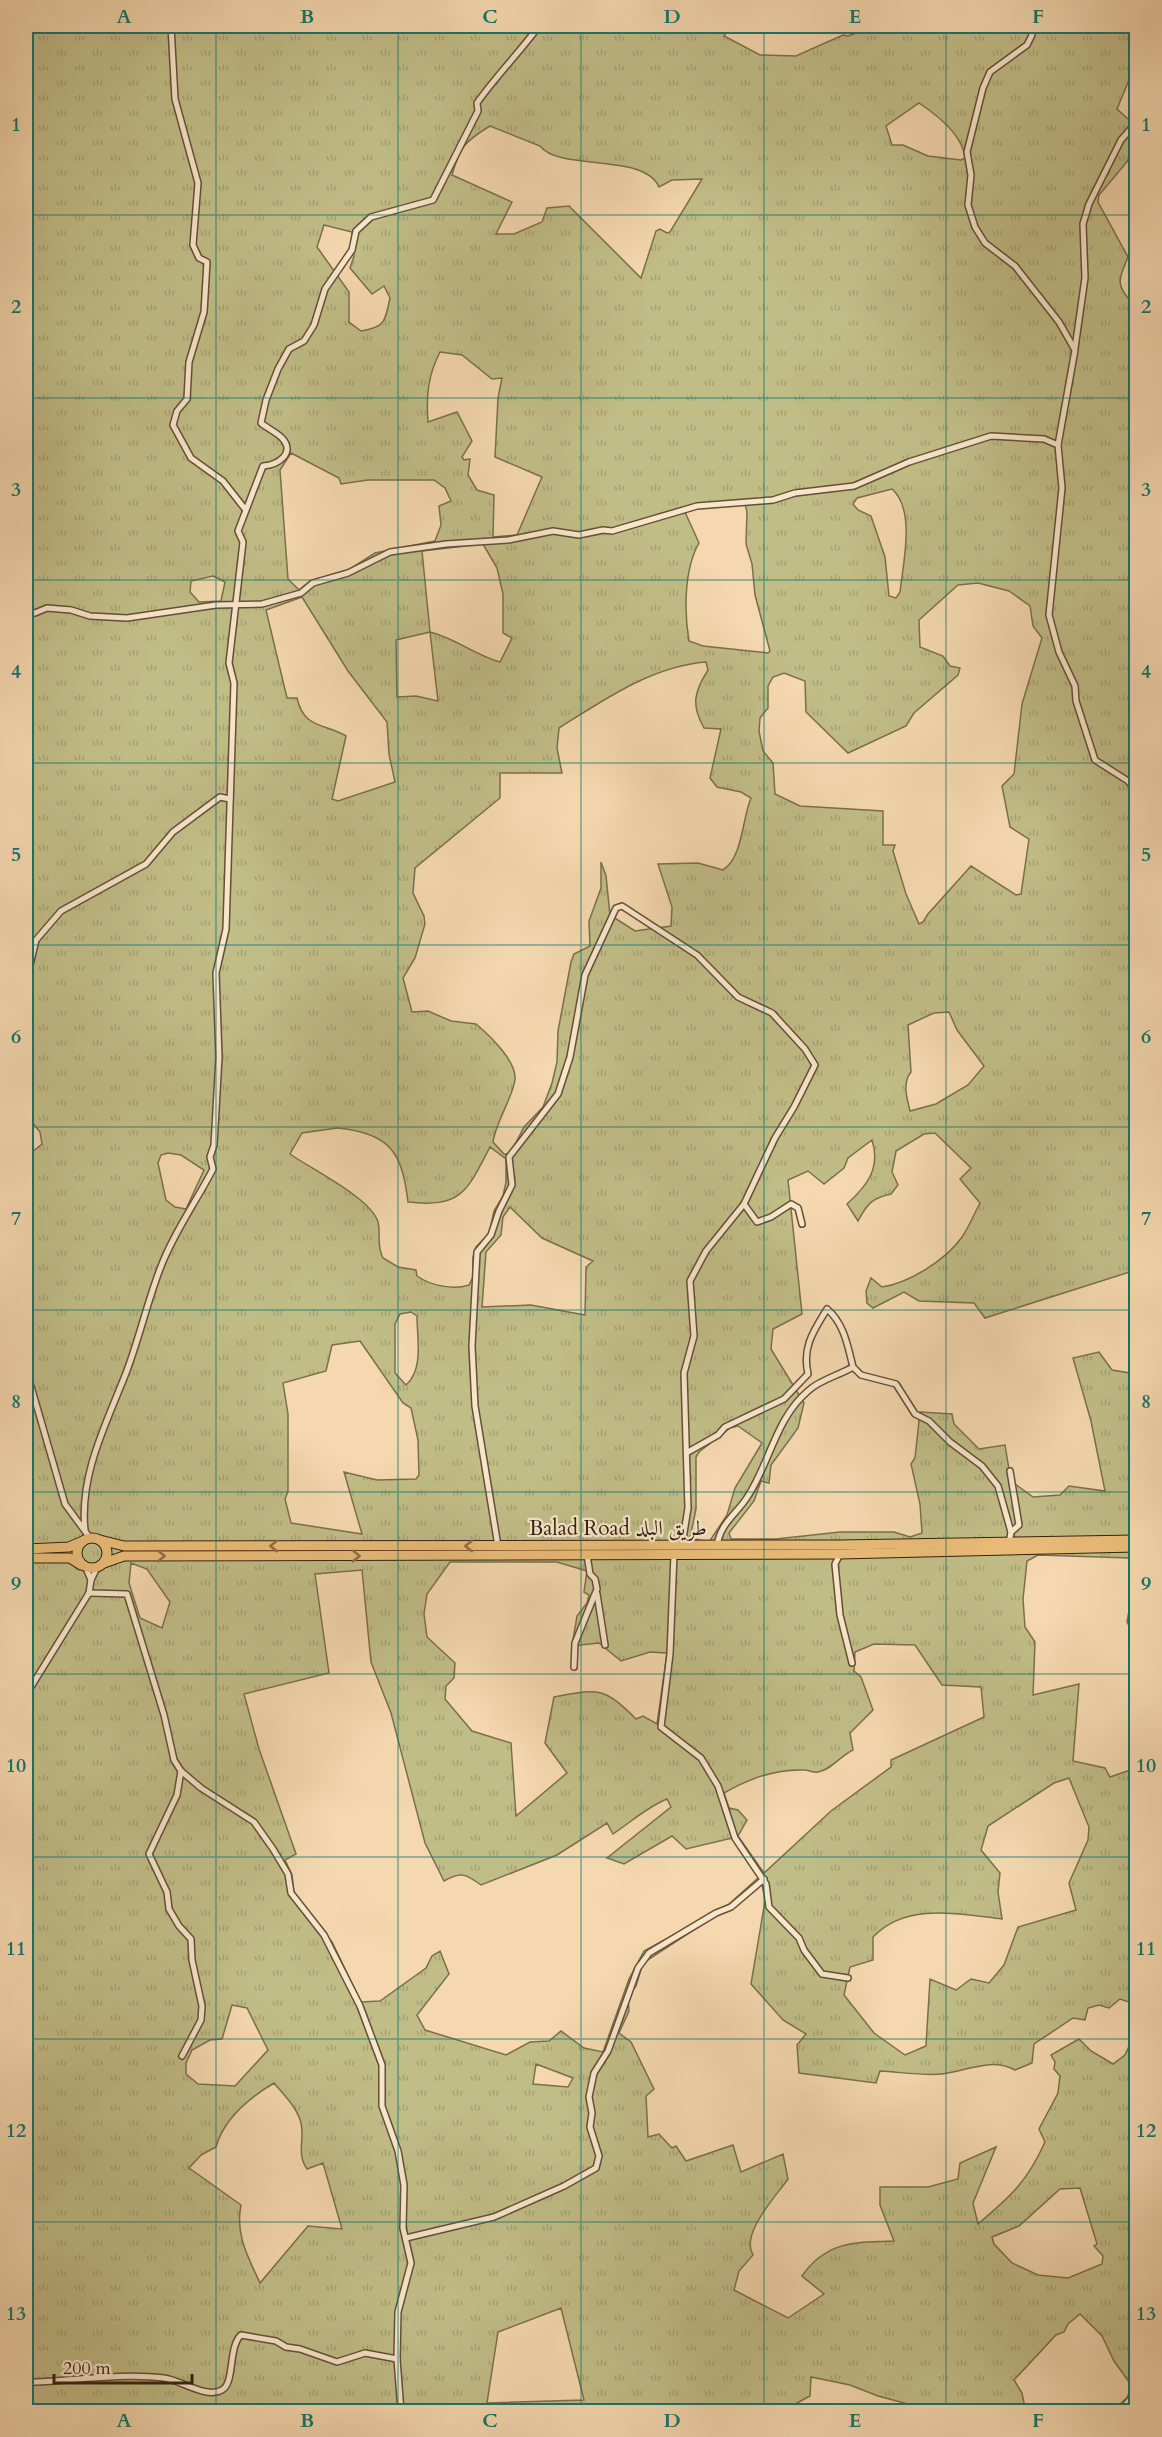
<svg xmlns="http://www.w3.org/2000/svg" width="1162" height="2437" font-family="Cardo,Amiri,serif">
<defs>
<pattern id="grass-tufts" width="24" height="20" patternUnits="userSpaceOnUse" patternTransform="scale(1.5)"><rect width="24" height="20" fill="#c1bd87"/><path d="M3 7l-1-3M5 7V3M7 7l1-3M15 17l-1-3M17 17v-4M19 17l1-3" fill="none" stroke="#a6a274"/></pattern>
</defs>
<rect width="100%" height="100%" fill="#f5d8af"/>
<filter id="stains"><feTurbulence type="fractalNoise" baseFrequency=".00333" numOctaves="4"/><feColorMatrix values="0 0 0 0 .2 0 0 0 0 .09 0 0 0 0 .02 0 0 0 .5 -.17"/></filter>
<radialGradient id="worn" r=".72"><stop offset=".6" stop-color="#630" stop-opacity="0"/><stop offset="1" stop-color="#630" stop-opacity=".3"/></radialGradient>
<path fill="url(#grass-tufts)" stroke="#7a6f4c" stroke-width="1.5" fill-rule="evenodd" d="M 26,26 L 731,26 L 724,36 L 760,55 L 796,56 L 843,35 L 848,36 L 877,26 L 1136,26 L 1136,63 L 1117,109 L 1136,126 L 1136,151 L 1099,195 L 1098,202 L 1128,257 C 1116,286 1117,284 1136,308 L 1136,1270 L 985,1318 L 974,1303 L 919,1301 L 904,1292 L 873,1308 L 867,1303 L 866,1291 L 871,1278 L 882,1287 C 909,1283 946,1260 962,1237 C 969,1227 974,1214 980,1203 L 960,1179 L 971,1168 L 935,1133 L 924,1134 L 896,1151 L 892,1172 L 898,1185 L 891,1194 C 872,1198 867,1204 858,1221 L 847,1204 C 867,1186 881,1168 872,1140 L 848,1158 L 844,1168 L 824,1184 L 808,1171 L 788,1180 L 802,1314 L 773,1329 L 771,1349 L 804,1403 L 798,1428 L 771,1465 L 769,1483 L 761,1481 L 754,1501 L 729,1533 L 731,1539 L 776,1539 L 840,1532 L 894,1532 L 910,1537 L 922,1533 L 920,1504 L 911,1464 L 915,1458 L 920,1412 L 952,1414 L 954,1424 L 979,1449 L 1005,1445 L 1011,1481 L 1033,1497 L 1060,1495 L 1069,1486 L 1105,1491 L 1091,1421 L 1073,1358 L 1099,1352 L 1112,1370 L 1136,1374 L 1136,1637 L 1127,1622 C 1131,1601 1135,1580 1130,1558 L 1038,1555 L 1027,1561 L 1023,1599 L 1025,1627 L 1035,1642 L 1033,1695 L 1079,1684 L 1073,1761 L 1105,1768 L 1110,1777 L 1136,1768 L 1136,2018 L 1129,2002 L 1120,1999 L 1109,2008 L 1099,2005 L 1088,2008 L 1085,2020 L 1073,2018 L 1034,2044 L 1032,2063 L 1015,2070 C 990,2057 968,2071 942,2074 C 922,2076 900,2072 880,2071 L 876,2083 L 799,2073 L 797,2045 L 806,2034 L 783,2020 L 751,1984 L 765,1901 L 762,1883 L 733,1908 L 715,1916 L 643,1963 L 636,1986 L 628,1996 L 629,2011 L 619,2033 L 631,2042 L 654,2089 L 646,2096 L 648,2137 L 659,2134 L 672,2148 L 676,2146 L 686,2161 L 733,2145 L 741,2172 L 783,2154 L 788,2179 C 776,2196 740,2234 753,2255 L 739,2271 L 734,2290 L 788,2318 L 824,2294 L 802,2276 C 826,2241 856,2242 894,2241 L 880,2205 L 880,2187 L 928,2187 L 958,2179 L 960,2163 L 996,2147 L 973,2203 L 978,2224 C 1011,2196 1027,2182 1045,2142 L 1039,2129 L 1058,2093 L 1060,2076 L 1054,2069 L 1055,2062 L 1051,2055 L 1079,2039 L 1091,2051 L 1113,2064 L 1125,2055 L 1136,2031 L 1136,2401 L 1123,2411 L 1112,2411 L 1127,2398 L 1132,2386 L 1114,2361 L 1102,2336 L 1080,2314 L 1068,2324 L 1064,2332 L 1056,2335 L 1014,2380 L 1022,2393 L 1025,2408 L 1022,2411 L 934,2411 L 878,2396 L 850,2385 L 811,2377 L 810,2396 L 797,2403 L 797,2412 L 26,2411 L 26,1157 L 42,1144 L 40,1132 L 31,1121 L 26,1121 ZM 919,103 C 937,115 963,136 965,158 L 961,160 L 928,156 L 903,145 L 892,145 L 886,126 ZM 490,126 L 540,146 C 560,172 644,152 659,187 L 672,180 L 702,179 L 670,232 L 667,233 L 660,229 L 656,231 L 641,278 L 569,206 L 547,208 L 542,222 L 514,234 L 496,234 L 512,202 L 452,175 C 460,147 465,141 490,126 ZM 324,225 L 352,232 L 354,256 L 350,268 L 372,294 L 384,286 L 390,298 C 385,321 386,327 361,331 L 349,322 L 349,292 L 317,247 ZM 440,352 L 462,355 L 492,379 L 502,378 L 498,398 L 495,457 L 542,477 L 517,535 L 493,537 L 494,495 L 477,490 L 468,475 L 470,459 L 464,460 L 462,457 L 472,441 L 457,412 L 428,422 C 426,396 428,375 440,352 ZM 291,453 L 339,478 L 341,484 L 368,480 L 434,480 L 445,488 L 451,501 L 439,506 L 441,525 L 435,541 L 375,553 L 350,569 L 310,581 L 299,590 L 288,579 L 280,470 ZM 892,489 C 916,510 903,564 900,592 L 896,598 L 889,596 L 885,557 L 871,516 L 858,510 L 853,504 L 857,498 ZM 739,500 L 745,504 L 747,512 L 746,544 L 752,564 L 755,595 L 770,651 L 768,653 L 703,646 L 689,641 C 684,612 684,569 699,543 L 685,512 L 705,504 ZM 483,544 L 497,568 L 503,594 L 503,633 L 512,638 L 500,662 C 475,655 455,638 430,632 L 422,551 ZM 213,576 L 225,582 L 221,601 L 199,602 L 190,592 L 191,581 ZM 978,583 L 1009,591 L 1030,606 L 1033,626 L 1042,638 L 1022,704 L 1014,774 L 1002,786 L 1010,827 L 1029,839 L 1021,894 L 1016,895 L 971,866 L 928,914 L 923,922 L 919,924 L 906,894 L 893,851 L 895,845 L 883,845 L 883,811 L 800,806 L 775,794 L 773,763 L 763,751 L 759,731 L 760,718 L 768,708 L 768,686 L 773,677 L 784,673 L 805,681 L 806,712 L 848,753 L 906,726 L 914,713 L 958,675 L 960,668 L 950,666 L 943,656 L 920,647 L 919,620 L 958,585 ZM 302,597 L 348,671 L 387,722 L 389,754 L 395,782 L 338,801 L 332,799 L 346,736 C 324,723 304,729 297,698 L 287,698 L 266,610 ZM 430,632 L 438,701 L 416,696 L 397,697 L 396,640 ZM 706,662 L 708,670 C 694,692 691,705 704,728 L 721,729 L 710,778 L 717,787 L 741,792 L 751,798 C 742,819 743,857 723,870 L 698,863 L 658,864 L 672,907 L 671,926 L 635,931 L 610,915 L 606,876 L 601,862 L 601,888 L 589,921 L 590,946 L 574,954 L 571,962 L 558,1031 L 557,1062 L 552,1083 L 543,1107 L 524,1127 L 510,1154 L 504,1154 L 493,1142 C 496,1121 512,1099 515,1080 C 517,1061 489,1035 476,1024 L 451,1021 L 428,1011 L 412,1012 L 403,978 L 415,958 L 425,924 L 424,916 L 413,893 L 415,868 L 500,798 L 500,773 L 562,773 L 557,748 L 559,728 C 604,700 652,666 706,662 ZM 949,1012 L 957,1030 L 984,1066 L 968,1085 L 936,1104 L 910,1111 C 907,1098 902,1083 911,1072 L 908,1025 L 934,1013 ZM 337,1128 C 391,1133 402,1153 408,1202 C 462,1208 467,1191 490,1147 L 506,1159 L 506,1182 L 503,1196 L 494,1211 L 489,1234 L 476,1247 L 473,1257 L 473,1277 L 469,1285 C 454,1290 431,1286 417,1276 L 416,1270 L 398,1267 L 383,1258 C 376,1245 381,1233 378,1222 C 371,1198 311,1169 290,1154 L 302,1133 ZM 168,1153 L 181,1155 L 204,1170 L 186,1209 L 175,1207 L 166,1200 L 158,1163 L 161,1155 ZM 510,1207 L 542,1238 L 593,1261 L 586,1267 L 585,1315 L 531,1305 L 482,1307 L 486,1252 L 501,1235 L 503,1217 ZM 411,1312 L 417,1316 C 417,1338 424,1369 406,1385 L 395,1373 L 395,1324 L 400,1314 ZM 360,1341 L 403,1403 L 411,1408 L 418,1440 L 419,1475 L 416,1479 L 377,1480 L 344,1472 L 362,1534 L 291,1523 L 285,1499 L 288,1491 L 288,1414 L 283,1383 L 326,1371 L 332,1345 ZM 738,1426 L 762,1443 L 735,1488 L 727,1515 L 709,1542 L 690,1538 L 696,1509 L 696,1457 L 699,1452 L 730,1428 ZM 450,1562 L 557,1562 L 587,1571 L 584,1592 L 589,1595 L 587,1603 L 577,1616 L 572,1646 L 599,1643 L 621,1661 L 650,1652 L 667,1653 L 657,1724 L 643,1716 L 636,1719 C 603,1686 598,1689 554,1697 L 545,1743 L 567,1773 L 516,1816 L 511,1743 L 472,1731 L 445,1699 L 446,1686 L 454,1678 L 455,1663 L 427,1637 L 424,1614 L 427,1594 ZM 131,1563 L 147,1569 L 170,1602 L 162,1628 L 140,1618 L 129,1583 ZM 362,1570 L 371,1662 L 391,1713 L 425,1843 L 444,1881 C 461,1871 466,1874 481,1885 L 557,1855 L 607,1823 L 613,1834 C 631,1822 647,1807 667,1799 L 671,1807 L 607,1858 L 624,1864 L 672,1836 L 686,1849 L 732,1838 L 759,1877 L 728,1905 L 644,1951 L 629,1979 L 603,2052 L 584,2048 L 561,2031 L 549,2041 L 530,2042 L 506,2055 L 425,2030 L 417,2015 L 449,1974 L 440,1951 L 432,1956 L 426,1968 L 380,2001 L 361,2002 L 332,1942 L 294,1893 L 292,1875 L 285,1860 L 296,1854 L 259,1749 L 244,1694 L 329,1673 L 315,1574 ZM 874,1644 L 915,1645 L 942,1685 L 981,1687 L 984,1717 L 891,1760 L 891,1767 L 831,1811 L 764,1873 L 738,1836 L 747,1820 L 738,1810 L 729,1808 L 724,1793 C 748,1779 776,1769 804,1770 C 809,1770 814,1773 818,1772 C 831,1770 840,1756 853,1750 L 850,1733 L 873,1710 L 861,1677 L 854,1671 L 855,1652 ZM 1069,1778 L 1089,1827 L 1088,1840 L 1069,1883 L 1076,1910 L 1018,1927 L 1004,1965 L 989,1983 L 971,1979 L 956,1990 L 930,1979 L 926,2046 L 905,2055 L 874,2033 L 844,1995 L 850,1967 L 873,1960 L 873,1937 C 906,1902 959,1914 1002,1919 L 998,1892 L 1000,1873 L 981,1850 L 988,1826 L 1054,1783 ZM 232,2005 L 247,2008 L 268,2050 L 235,2086 L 198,2084 L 186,2074 L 186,2063 L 192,2050 L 210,2040 L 222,2039 ZM 536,2064 L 573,2078 L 568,2087 L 533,2084 ZM 274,2083 C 283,2094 297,2107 301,2123 C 305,2140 296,2153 307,2169 L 323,2163 L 342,2229 L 308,2226 L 260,2283 C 248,2257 235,2235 241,2205 L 189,2168 L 201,2155 L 216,2147 C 224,2118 249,2098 274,2083 ZM 1080,2188 L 1097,2244 L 1094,2246 L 1103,2256 L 1102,2264 L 1068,2278 L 1038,2275 L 1012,2263 L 994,2244 L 992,2237 L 1019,2226 L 1060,2189 ZM 561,2308 L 584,2400 L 487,2403 L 498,2332 Z"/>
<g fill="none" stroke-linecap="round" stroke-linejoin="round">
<defs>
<g id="minor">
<polyline points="171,26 175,99 198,183 193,245 199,258 207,262 204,312 189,362 187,399 177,411 173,425 191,458 223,481 245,509"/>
<polyline points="1030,26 1032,35 1027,45 990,72 983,88 967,152 971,175 968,205 975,227 985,243 1015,266 1059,322 1075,350 1058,445"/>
<polyline points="1075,348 1085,278 1083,224 1089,204 1121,140 1136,123"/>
<polyline points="26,611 35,613 47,608 71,610 90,616 127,618 216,605 262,604 301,593 313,583 348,573 390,552 446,544 508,540 553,531 579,535 603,530 612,531 697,506 773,500 795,493 854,486 909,462 991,436 1044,439 1058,445 1062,488 1049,615 1059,652 1075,686 1076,701 1095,760 1128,781 1136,790"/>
<polyline points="26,982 36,940 61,911 146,864 173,832 220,797 230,799"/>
<polyline points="744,1204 757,1222 771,1217 791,1204 798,1208 802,1224"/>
<polyline points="26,1369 65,1504 90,1538"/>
<path d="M 688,1452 L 718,1435 L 725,1427 L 784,1399 L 808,1374 C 802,1347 813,1332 827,1309 C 844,1323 848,1347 853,1367"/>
<path d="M 85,1530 C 79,1475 107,1422 126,1373 C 139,1339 147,1303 160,1269 C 173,1234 196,1202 213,1169 L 210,1157 L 214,1145 L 219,1057 L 216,973 L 226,929 L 234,683 L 229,663 L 243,542 L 238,531 L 263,466 C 278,465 296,453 282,438 C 276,432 267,428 261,423 L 266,400 L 278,369 L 289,349 L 304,341 L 314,325 L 325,289 L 352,250 L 356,231 L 371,217 L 433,200 L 478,111 L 477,103 C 496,76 519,53 539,26"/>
<polyline points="1009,1543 1011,1532 1019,1525 1010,1471"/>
<polyline points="498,1546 475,1406 472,1346 477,1252 491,1235 499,1211 512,1185 509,1157 558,1094 570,1057 585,975 616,908 622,906 697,955 738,997 772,1013 805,1049 815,1065 794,1107 775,1138 744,1204 706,1251 690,1281 694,1336 684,1373 688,1508 682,1545"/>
<path d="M 717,1546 C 720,1523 737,1514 748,1496 C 770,1462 776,1418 808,1391 C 819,1380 840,1375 853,1367 L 861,1375 L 896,1384 L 915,1414 L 929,1421 L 950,1442 L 982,1466 L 998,1486 L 1011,1532"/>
<polyline points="674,1554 670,1654 661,1727 701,1758 718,1786 735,1838 766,1884 769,1907 799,1938 804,1950 822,1974 848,1978"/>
<polyline points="840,1554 835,1564 840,1615 852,1663"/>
<polyline points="86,1568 91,1580 97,1568"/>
<polyline points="89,1593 127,1594 164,1715 174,1760 181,1771 201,1788 254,1822 273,1849 288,1874 291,1893 324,1935 360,2006 382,2065 382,2106 398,2151 404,2185 403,2228 411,2263 398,2312 397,2359 401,2412"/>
<polyline points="597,1594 605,1645"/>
<polyline points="574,1667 575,1643 597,1589 595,1579 590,1574 587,1555"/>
<polyline points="26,1695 89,1593 91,1580"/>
<polyline points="181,1771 177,1795 149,1854 167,1892 169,1909 179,1926 191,1939 192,1960 202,2006 201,2020 182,2056"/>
<polyline points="406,2238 494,2217 564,2186 596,2168 599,2156 590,2127 592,2113 589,2097 594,2073 608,2051 638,1968 649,1953 716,1913 731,1907 764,1879"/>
<path d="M 26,2385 L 35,2382 C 77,2380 123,2373 164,2378 C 181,2380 206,2399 222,2390 C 235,2383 228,2347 241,2335 L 276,2341 L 286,2347 L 300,2349 L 337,2362 L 365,2353 L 397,2359"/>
<polyline points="1119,2412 1136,2393"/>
</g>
<g id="trunk">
<circle cx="92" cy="1553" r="15"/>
<polyline points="100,1540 124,1546 839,1545 1136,1540"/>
<polyline points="26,1549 69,1547 83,1541"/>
<polyline points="26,1558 70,1558 81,1565"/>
<polyline points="104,1563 124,1556 840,1554 1136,1547"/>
</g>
</defs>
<use href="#minor" stroke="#644f38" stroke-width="8"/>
<use href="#trunk" stroke="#332111" stroke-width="11"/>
<use href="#minor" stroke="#f8e6cb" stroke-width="5"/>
<use href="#trunk" stroke="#eabc78" stroke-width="9"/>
</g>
<defs><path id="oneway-chevron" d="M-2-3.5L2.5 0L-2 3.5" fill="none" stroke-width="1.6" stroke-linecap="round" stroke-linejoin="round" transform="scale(1.5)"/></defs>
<g stroke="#8e6e44">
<use href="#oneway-chevron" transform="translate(274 1546) rotate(180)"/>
<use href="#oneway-chevron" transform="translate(469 1546) rotate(180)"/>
<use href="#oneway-chevron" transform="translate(161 1556)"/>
<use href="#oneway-chevron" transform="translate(356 1556)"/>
</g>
<path fill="none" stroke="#0f766e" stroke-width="1.5" stroke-opacity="0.55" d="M 216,26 L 216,2412M 398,26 L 398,2412M 581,26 L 581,2412M 764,26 L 764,2412M 946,26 L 946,2412M 26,215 L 1136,215M 26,398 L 1136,398M 26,580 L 1136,580M 26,763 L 1136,763M 26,945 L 1136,945M 26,1127 L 1136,1127M 26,1310 L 1136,1310M 26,1492 L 1136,1492M 26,1674 L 1136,1674M 26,1857 L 1136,1857M 26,2039 L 1136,2039M 26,2222 L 1136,2222"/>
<g text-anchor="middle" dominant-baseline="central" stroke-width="4.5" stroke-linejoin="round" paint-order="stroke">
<g font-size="21" fill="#332111" stroke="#f8e6cb">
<text x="618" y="1528">Balad Road طريق البلد</text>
</g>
</g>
<rect width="1162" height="2437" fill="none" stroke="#f5d8af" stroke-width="66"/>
<path d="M54 2374v9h138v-9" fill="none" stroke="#332111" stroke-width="3"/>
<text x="63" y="2374" font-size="18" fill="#332111" stroke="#f8e6cb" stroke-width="4.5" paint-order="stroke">200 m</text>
<rect x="33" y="33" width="1096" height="2371" fill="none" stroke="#0f766e" stroke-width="2"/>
<g font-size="20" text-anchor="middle" font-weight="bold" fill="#0f766e">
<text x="124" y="23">A</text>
<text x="307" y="23">B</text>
<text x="490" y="23">C</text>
<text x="672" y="23">D</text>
<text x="855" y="23">E</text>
<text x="1038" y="23">F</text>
<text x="16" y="131">1</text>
<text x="1146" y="131">1</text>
<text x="16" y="313">2</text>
<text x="1146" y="313">2</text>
<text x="16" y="496">3</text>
<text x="1146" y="496">3</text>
<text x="16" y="678">4</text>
<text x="1146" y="678">4</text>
<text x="16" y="861">5</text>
<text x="1146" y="861">5</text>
<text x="16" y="1043">6</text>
<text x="1146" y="1043">6</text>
<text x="16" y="1225">7</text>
<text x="1146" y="1225">7</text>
<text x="16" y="1408">8</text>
<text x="1146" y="1408">8</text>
<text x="16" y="1590">9</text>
<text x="1146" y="1590">9</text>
<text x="16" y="1772">10</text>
<text x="1146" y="1772">10</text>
<text x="16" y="1955">11</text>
<text x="1146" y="1955">11</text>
<text x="16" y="2137">12</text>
<text x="1146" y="2137">12</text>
<text x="16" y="2320">13</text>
<text x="1146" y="2320">13</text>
<text x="124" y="2427">A</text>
<text x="307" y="2427">B</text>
<text x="490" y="2427">C</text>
<text x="672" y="2427">D</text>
<text x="855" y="2427">E</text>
<text x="1038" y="2427">F</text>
</g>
<rect width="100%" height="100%" filter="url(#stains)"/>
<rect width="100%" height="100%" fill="url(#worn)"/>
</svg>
